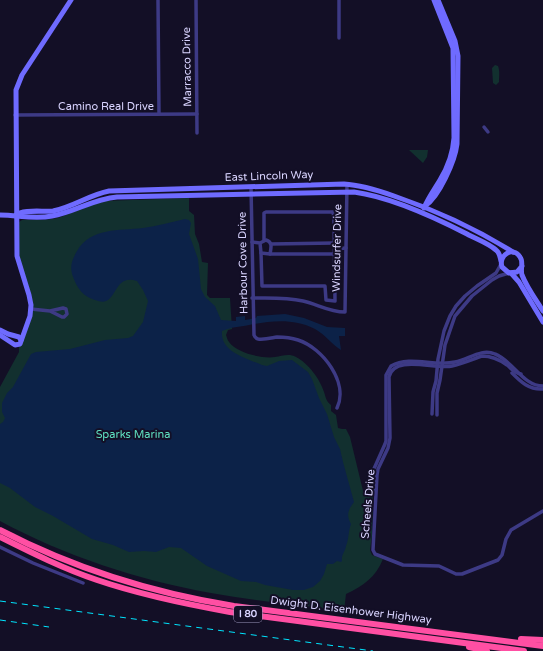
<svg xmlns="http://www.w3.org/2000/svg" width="543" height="651" font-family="'Varela Round',sans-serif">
<rect width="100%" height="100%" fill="#130f26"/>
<g fill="#12302f">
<path d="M 495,65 L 498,66 C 500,71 499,77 499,82 L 496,85 L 493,83 L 492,68 Z"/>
<polygon points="409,150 428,150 427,157 423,163"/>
<path d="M 189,198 L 189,211 L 194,215 L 195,234 L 199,244 L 202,262 L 208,263 L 207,295 L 210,298 L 230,298 L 232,329 L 228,330 L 226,335 C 227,337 227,340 229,342 C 237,353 262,359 275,357 C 282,356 289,353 296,357 C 308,363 320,379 324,392 C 326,398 326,401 331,405 L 331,411 L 336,415 L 338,428 L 342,429 L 346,429 L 350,437 L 364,495 L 373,496 L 372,535 L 370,550 L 372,555 L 383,559 C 376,577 363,586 346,594 L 344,611 C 300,605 255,601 211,593 C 138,580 65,556 0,521 L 0,387 L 19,352 L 19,346 L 33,306 L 31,294 L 19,257 L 19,222 L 22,220 L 43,220 L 58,218 L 103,201 Z"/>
</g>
<path fill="#0c2248" d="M 185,219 L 189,220 L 191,223 L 189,234 L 198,259 L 201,289 L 205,297 L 215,306 L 221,320 L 236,321 L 236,317 L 245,316 L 245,320 L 256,318 L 257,316 L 285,314 L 304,318 L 327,327 L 345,328 L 345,336 L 339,336 L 341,350 C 331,344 326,335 315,329 C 293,318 271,321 249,325 C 239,327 231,327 222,331 C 220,352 246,358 262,365 L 267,366 L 279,361 L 292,360 L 308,372 L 312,379 L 319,398 L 327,414 L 334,437 L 340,449 L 343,462 L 354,502 C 348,510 346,515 351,524 C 348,532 349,539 346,546 C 345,552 341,555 342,561 L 341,562 L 337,561 L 333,564 L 327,564 L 324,574 L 320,581 L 313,587 L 304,590 L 293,590 L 265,585 L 256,582 L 241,581 L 207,566 L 181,548 L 169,547 L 156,552 L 144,551 L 129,552 L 113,545 L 92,539 L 53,516 L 35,507 L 10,488 L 0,483 L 0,424 L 3,422 L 5,418 L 2,412 L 2,403 L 7,393 L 13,387 L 31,354 L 36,352 L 70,349 L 105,340 L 128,338 L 133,336 L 143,322 L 148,301 L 143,290 L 137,281 C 112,273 118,307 98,301 C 83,297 77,289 72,274 C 70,265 72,260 77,251 C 91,227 119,231 143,228 C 157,226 171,222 185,219 Z"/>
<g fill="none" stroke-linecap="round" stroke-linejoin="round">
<g stroke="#3d3a85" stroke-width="3.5">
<polyline points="158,0 159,114"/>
<polyline points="196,0 197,133"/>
<polyline points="339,0 339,38"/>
<polyline points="15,115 197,114"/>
<polyline points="484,127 488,132"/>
<path d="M 251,187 L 254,335 C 255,338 256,338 258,339 C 264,340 271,338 277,337 C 284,337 292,338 298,340 C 323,348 349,383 337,408"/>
<path d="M 252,242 L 260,243 L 261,253 L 270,254 C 271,248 273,242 266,240 L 260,243"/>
<polyline points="271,244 335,243"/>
<polyline points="335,249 346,248"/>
<polyline points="261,253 262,286 325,286 326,300 335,301 334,218 333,212 266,212 264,213 264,240"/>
<polyline points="270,254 335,254"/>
<path d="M 252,298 C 269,298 286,297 303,301 C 317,304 329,312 345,312 L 347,184"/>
<polyline points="31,309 50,311 63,308 66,309 67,314 64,317 62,317 50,311"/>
<path d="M 512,373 C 521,382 529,390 543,389"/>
<path d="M 521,374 C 514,373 512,369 507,365 C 500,360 491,356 482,356 C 473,359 462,364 452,366 C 436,370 394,354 389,377 L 390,438 L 388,448 L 378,469 L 377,475 L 373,550 L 375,554 L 403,565 L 439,566 L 456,574 L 462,574 L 498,560 L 502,555 L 506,539 L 511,530 L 543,511"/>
<polyline points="432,414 433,392 436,381 438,359 444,331 450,316 456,306 465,296 477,286 496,273 501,264"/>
<polyline points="437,415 437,393 440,380 445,345 455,316 472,296 492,280 499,276 509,273"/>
<path d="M 374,494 L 372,483 L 373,471 L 385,444 L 386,441 L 386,375 L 391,366 C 411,355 433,367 455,362 C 468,360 481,348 495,354 C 513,361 523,386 543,386"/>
<polyline points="0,547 33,563 83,583"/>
</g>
<g stroke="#6f6bff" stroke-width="5">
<path d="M 425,206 C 439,197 455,161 457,144 L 458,56 L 455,41 L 438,0"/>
<path d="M 424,208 C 428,198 434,190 440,180 C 448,167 453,153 454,138 L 453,48 L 434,0"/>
<path d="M 0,215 C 18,215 34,220 52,216 C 75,212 93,199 117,197 L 354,192 C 391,197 434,217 467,234 C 476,239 488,243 496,250 C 500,253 500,257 501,261"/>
<path d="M 16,215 C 23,209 43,212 53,211 C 73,207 89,195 109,191 L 344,184 C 361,185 377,190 394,196 C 435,210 476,229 513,252"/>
<path d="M 522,266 L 517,272 L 509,273 L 502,267 C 498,255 513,246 520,257 C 524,262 520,269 522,275 C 527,288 536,300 543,311"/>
<polyline points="511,273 519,282 543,322"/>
<polyline points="0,330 8,334 19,337 21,340"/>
<polyline points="0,335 15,345 20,344 30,316 31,305 29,295 17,256 16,90 22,75 71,0"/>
</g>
<g stroke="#ff4fa3" stroke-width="6">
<path d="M 0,530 C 73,568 153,593 234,606 L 543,646"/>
<path d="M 0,537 C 32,553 64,569 97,580 C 141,595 185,604 230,612 L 524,651"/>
<polyline points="521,639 543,640"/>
<polyline points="469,647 487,651"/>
</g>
<g stroke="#00e5ff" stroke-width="1" stroke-dasharray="6 5" stroke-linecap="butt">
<polyline points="0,601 373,651"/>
<polyline points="0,620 49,627"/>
</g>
</g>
<g text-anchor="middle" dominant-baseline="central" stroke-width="4" stroke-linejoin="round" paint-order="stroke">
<rect fill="#130f26" stroke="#9e99be" stroke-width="1" x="234" y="606" width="28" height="16" rx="3"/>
<g font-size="10" font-weight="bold" fill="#d9d4ff">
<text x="248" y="614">I 80</text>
</g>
<g font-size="11" fill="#d9d4ff" stroke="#130f26">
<text transform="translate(187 67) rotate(-91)">Marracco Drive</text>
<text x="106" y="106">Camino Real Drive</text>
<text transform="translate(269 176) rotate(-2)">East Lincoln Way</text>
<text transform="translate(337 248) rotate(-89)">Windsurfer Drive</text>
<text transform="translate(243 263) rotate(-91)">Harbour Cove Drive</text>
<text transform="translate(368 504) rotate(-85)">Scheels Drive</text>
<text transform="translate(351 610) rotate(7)">Dwight D. Eisenhower Highway</text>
</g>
<g font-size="11" fill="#5fe0c0" stroke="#130f26">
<text x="133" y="434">Sparks Marina</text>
</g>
</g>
</svg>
